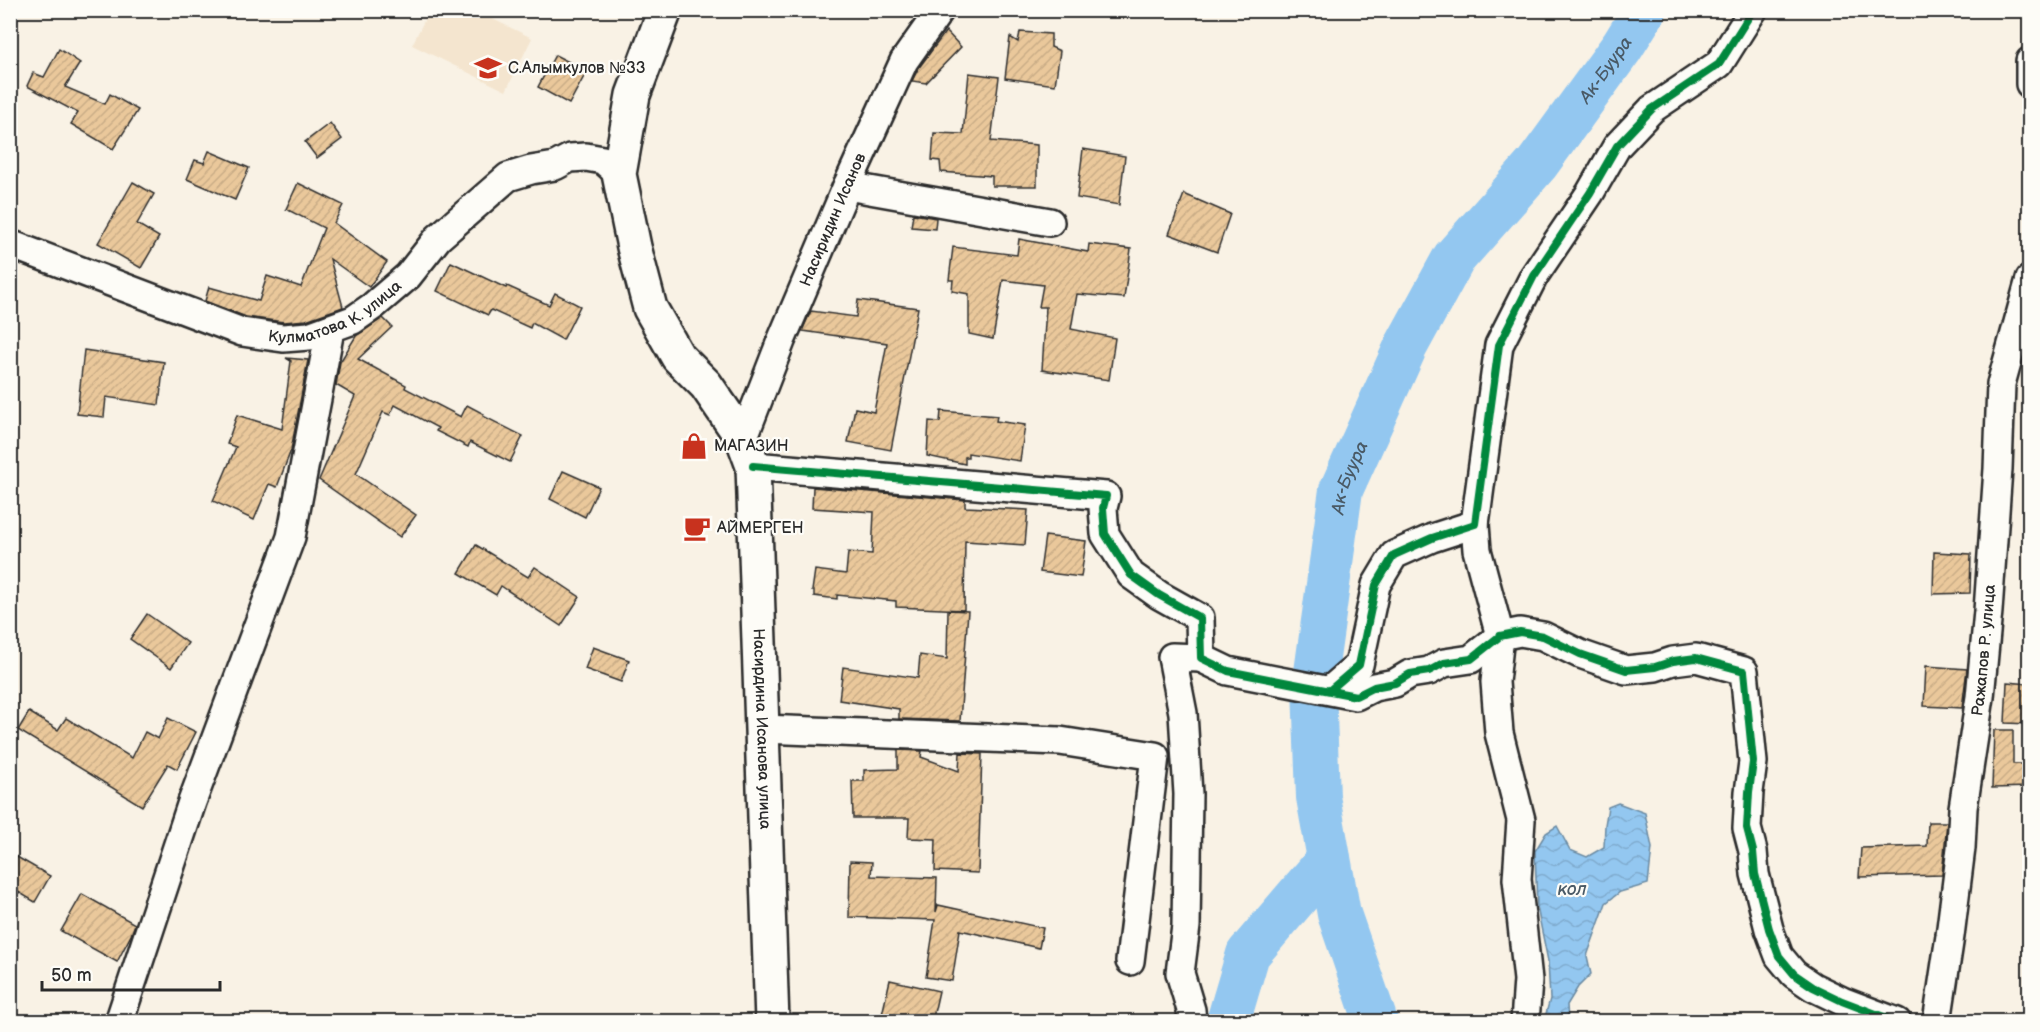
<svg xmlns="http://www.w3.org/2000/svg" width="2040" height="1032" font-family="'Balsamiq Sans',sans-serif">
<defs>
<pattern id="water-waves" width="16" height="10" patternUnits="userSpaceOnUse" patternTransform="scale(1.5)"><rect width="16" height="10" fill="#93c7f0"/><path d="M0 5q4-4 8 0t8 0" fill="none" stroke="#7fabce"/></pattern>
<pattern id="building-hatch" width="6" height="6" patternUnits="userSpaceOnUse" patternTransform="scale(1.5)"><rect width="6" height="6" fill="#eac89b"/><path d="M-1 1l2-2M0 6l6-6M5 7l2-2" fill="none" stroke="#c9ac86"/></pattern>
</defs>
<rect width="100%" height="100%" fill="#f9f2e5"/>
<filter id="ink" filterUnits="userSpaceOnUse"><feTurbulence type="fractalNoise" baseFrequency=".0167" numOctaves="2"/><feDisplacementMap in="SourceGraphic" scale="12" xChannelSelector="R" yChannelSelector="G"/><feConvolveMatrix kernelMatrix="1 2 1 2 8 2 1 2 1" color-interpolation-filters="sRGB"/></filter>
<g filter="url(#ink)">
<polygon fill="#f4e5cf" points="429,11 476,11 532,38 506,91 412,45"/>
<polygon fill="url(#water-waves)" stroke="#6989a1" stroke-width="1.5" points="1618,803 1645,813 1652,848 1648,884 1620,892 1606,903 1587,956 1591,974 1578,987 1567,1005 1568,1021 1544,1021 1550,999 1548,961 1537,907 1535,851 1546,833 1557,826 1570,850 1587,857 1604,847 1605,825 1608,807"/>
<g fill="none" stroke-linecap="round" stroke-linejoin="round">
<g stroke="#93c7f0" stroke-width="44">
<polyline points="1228,1022 1248,954 1329,859"/>
<path id="s1" d="M 1376,1022 L 1339,914 L 1318,797 L 1314,687 L 1341,490 L 1406,346 L 1454,258 L 1537,164 L 1622,47 L 1645,10"/>
</g>
</g>
<g fill="url(#building-hatch)" stroke="#2b2b2b" stroke-width="1.5">
<polygon points="946,31 961,47 926,83 912,81 918,69"/>
<polygon points="1020,32 1051,34 1051,47 1060,51 1055,85 1005,78 1010,37 1018,42"/>
<polygon points="59,49 80,63 65,87 105,104 110,94 138,110 113,149 71,124 78,113 27,86 33,73 44,77"/>
<polygon points="555,55 587,71 569,104 538,87"/>
<polygon points="969,73 999,77 991,141 1037,145 1037,186 992,186 992,176 941,172 940,161 932,160 934,133 963,134"/>
<polygon points="330,123 342,139 317,158 305,142"/>
<polygon points="1083,149 1125,156 1119,205 1077,198"/>
<polygon points="209,151 249,168 235,200 187,179 195,160 204,163"/>
<polygon points="133,182 154,194 137,224 159,237 141,268 98,243"/>
<polygon points="298,183 343,205 334,223 387,262 369,287 330,259 343,307 306,320 284,322 246,317 205,301 209,287 259,301 267,276 301,287 324,228 286,209"/>
<polygon points="1184,194 1230,214 1217,252 1169,234"/>
<polygon points="913,214 936,218 935,229 911,227"/>
<polygon points="1019,239 1088,252 1089,244 1131,249 1124,298 1077,294 1071,329 1115,338 1109,380 1042,370 1046,307 1039,307 1043,285 1003,280 993,339 969,334 969,294 952,291 953,280 949,280 953,247 1017,255"/>
<polygon points="451,262 506,288 507,286 549,305 555,293 580,306 563,340 532,323 530,328 491,310 488,315 437,291"/>
<polygon points="858,300 918,308 891,450 848,442 855,408 874,412 887,343 802,331 811,311 856,317"/>
<polygon points="383,318 392,327 358,359 406,385 405,388 461,417 467,405 484,414 483,416 523,436 510,462 470,442 468,447 436,431 438,428 395,405 390,415 383,412 356,474 416,515 400,537 319,480 355,396 336,385 340,362 356,336"/>
<polygon points="84,350 164,362 159,405 106,397 104,417 77,414"/>
<polygon points="286,358 308,360 291,450 277,487 269,484 254,520 213,501 236,447 227,444 237,415 282,429 291,361"/>
<polygon points="941,411 997,416 996,421 1025,425 1020,461 968,453 968,457 965,457 965,464 927,456 929,421 940,422"/>
<polygon points="563,471 599,487 585,517 550,499"/>
<polygon points="813,487 965,500 965,507 1028,510 1025,545 965,541 964,610 896,607 896,601 837,595 837,599 814,596 814,591 812,591 815,570 846,574 848,552 872,554 874,512 812,508"/>
<polygon points="1045,536 1086,541 1081,577 1040,572"/>
<polygon points="476,545 528,577 535,567 580,597 561,626 501,586 496,595 459,573"/>
<polygon points="1934,552 1971,554 1970,593 1933,594"/>
<polygon points="948,610 968,611 960,721 899,719 899,709 839,700 843,667 918,678 920,655 947,659"/>
<polygon points="147,614 188,643 171,668 130,639"/>
<polygon points="593,647 629,660 621,682 585,669"/>
<polygon points="1926,666 1967,669 1962,708 1924,706"/>
<polygon points="2007,682 2030,684 2030,724 2005,723"/>
<polygon points="29,712 58,730 66,718 132,758 145,732 158,739 168,718 196,732 177,769 168,764 142,806 18,730"/>
<polygon points="1994,730 2013,730 2013,764 2030,764 2030,787 1992,788"/>
<polygon points="898,750 922,751 921,757 959,771 960,753 982,754 978,873 935,871 936,839 908,838 909,818 853,818 852,781 864,781 864,770 898,769"/>
<polygon points="1928,822 1947,822 1942,875 1859,877 1861,848 1927,846"/>
<polygon points="10,853 50,876 35,902 10,887"/>
<polygon points="850,861 872,862 871,876 937,878 936,912 938,905 1043,928 1039,948 960,930 952,981 926,977 935,920 849,917"/>
<polygon points="82,894 135,924 131,935 117,962 61,931"/>
<polygon points="890,980 939,991 932,1022 891,1022 881,1019"/>
</g>
<g fill="none" stroke-linecap="round" stroke-linejoin="round">
<defs>
<g id="minor">
<polyline points="2030,61 2030,84"/>
<polyline points="847,186 1050,222"/>
<path id="s2" d="M 10,244 L 242,332 L 283,338 L 309,336 L 353,320 L 373,306 L 408,276 L 438,238 L 508,177 L 531,170 L 555,166 L 570,158 L 586,157 L 603,160 L 619,174"/>
<path id="s3" d="M 743,439 L 781,341 L 847,186 L 904,61 L 940,10"/>
<polyline points="753,466 1106,496 1103,508 1105,534 1131,575 1159,595 1200,618 1201,658 1228,671 1356,696 1374,687 1395,683 1410,674 1429,671 1444,663 1471,659 1500,636 1520,632 1543,636 1580,654 1626,670 1655,667 1673,661 1696,658 1744,671 1753,762 1749,792 1747,828 1753,851 1755,874 1769,929 1779,956 1794,974 1813,987 1842,1001 1897,1022"/>
<polyline points="1475,524 1477,550 1500,636 1495,682 1499,733 1521,820 1517,879 1528,980 1525,1022"/>
<polyline points="1330,690 1359,665 1376,585 1394,555 1432,538 1475,524 1499,345 1534,276 1590,193 1617,146 1652,109 1719,64 1753,10"/>
<polyline points="763,729 1060,741 1155,756 1130,961"/>
<polyline points="119,1022 192,802 291,537 330,330"/>
<polyline points="1192,1022 1191,1010 1180,973 1186,926 1188,794 1183,713 1172,657 1201,658"/>
<path id="s4" d="M 1937,1022 L 1950,936 L 1961,848 L 1963,808 L 1980,697 L 1988,611 L 1998,469 L 2001,384 L 2030,279"/>
</g>
<g id="major">
<path id="s5" d="M 665,10 L 633,95 L 619,174 L 634,247 L 650,308 L 678,357 L 706,385 L 743,439 L 753,466 L 772,1022"/>
</g>
</defs>
<use href="#minor" stroke="#2b2b2b" stroke-width="32"/>
<use href="#major" stroke="#2b2b2b" stroke-width="38"/>
<use href="#minor" stroke="#fdfcf7" stroke-width="27"/>
<use href="#major" stroke="#fdfcf7" stroke-width="33"/>
<defs>
<g id="cycleway">
<polyline points="753,466 1106,496 1103,508 1105,534 1131,575 1159,595 1200,618 1201,658 1228,671 1356,696 1374,687 1395,683 1410,674 1429,671 1444,663 1471,659 1500,636 1520,632 1543,636 1580,654 1626,670 1655,667 1673,661 1696,658 1744,671 1753,762 1749,792 1747,828 1753,851 1755,874 1769,929 1779,956 1794,974 1813,987 1842,1001 1897,1022"/>
<polyline points="1330,690 1359,665 1376,585 1394,555 1432,538 1475,524 1499,345 1534,276 1590,193 1617,146 1652,109 1719,64 1753,10"/>
</g>
</defs>
<use href="#cycleway" stroke="#fdfcf7" stroke-width="11"/>
<use href="#cycleway" stroke="#00873e" stroke-width="8"/>
</g>
</g>
<defs>
<symbol id="school-bare" viewBox="-9 -9 18 18"><path d="M0-5L7-2L0 1L-7-2ZM-4 1L0 2.5L4 1V4Q0 6-4 4Z" fill="#c8321e" stroke="#fdfcf7" stroke-width="2.5" paint-order="stroke"/></symbol>
<symbol id="shop-bare" viewBox="-9 -9 18 18"><path d="M-5-2.5h2.3a2.7 3.5 0 0 1 5.4 0H5L5.5 6h-11ZM-1.5-2.5h3a1.5 2.3 0 0 0-3 0Z" fill="#c8321e" stroke="#fdfcf7" stroke-width="2.5" paint-order="stroke"/></symbol>
<symbol id="cafe-bare" viewBox="-9 -9 18 18"><path d="M-5.5-4.5H6V0H3Q3 3.5 0 3.5H-2.5Q-5.5 3.5-5.5 0ZM3-3.2v2h1.7v-2ZM-6 4.5H4V6H-6Z" fill="#c8321e" stroke="#fdfcf7" stroke-width="2.5" paint-order="stroke"/></symbol>
</defs>
<g fill-rule="evenodd">
<use href="#school-bare" x="469" y="49" width="38" height="38"/>
<use href="#shop-bare" x="675" y="427" width="38" height="38"/>
<use href="#cafe-bare" x="678" y="509" width="38" height="38"/>
</g>
<g text-anchor="middle" dominant-baseline="central" stroke-width="4.5" stroke-linejoin="round" paint-order="stroke">
<g font-size="16" fill="#2b2b2b" stroke="#fdfcf7" text-anchor="start">
<text x="508" y="68">С.Алымкулов №33</text>
<text x="714" y="446">МАГАЗИН</text>
<text x="717" y="528">АЙМЕРГЕН</text>
</g>
<g font-size="16" fill="#2b2b2b" stroke="#fdfcf7">
<text stroke="none"><textPath href="#s3" startOffset="237">Насиридин Исанов</textPath></text>
<text stroke="none"><textPath href="#s2" startOffset="348">Кулматова К. улица</textPath></text>
<text stroke="none"><textPath href="#s4" startOffset="375">Ражапов Р. улица</textPath></text>
<text stroke="none"><textPath href="#s5" startOffset="762">Насирдина Исанова улица</textPath></text>
</g>
<g font-size="18" font-style="italic" fill="#4a5a66" stroke="#fdfcf7">
<text stroke="none"><textPath href="#s1" startOffset="1042">Ак-Буура</textPath></text>
<text stroke="none"><textPath href="#s1" startOffset="556">Ак-Буура</textPath></text>
<text x="1572" y="889">кол</text>
</g>
</g>
<rect width="2040" height="1032" fill="none" stroke="#fdfcf7" stroke-width="36"/>
<rect x="18" y="18" width="2004" height="996" fill="none" stroke="#2b2b2b" stroke-width="2" filter="url(#ink)"/>
<path d="M42 981v9h178v-9" fill="none" stroke="#2b2b2b" stroke-width="3"/>
<text x="51" y="981" font-size="18" fill="#2b2b2b" stroke="#fdfcf7" stroke-width="4.5" paint-order="stroke">50 m</text>
</svg>
